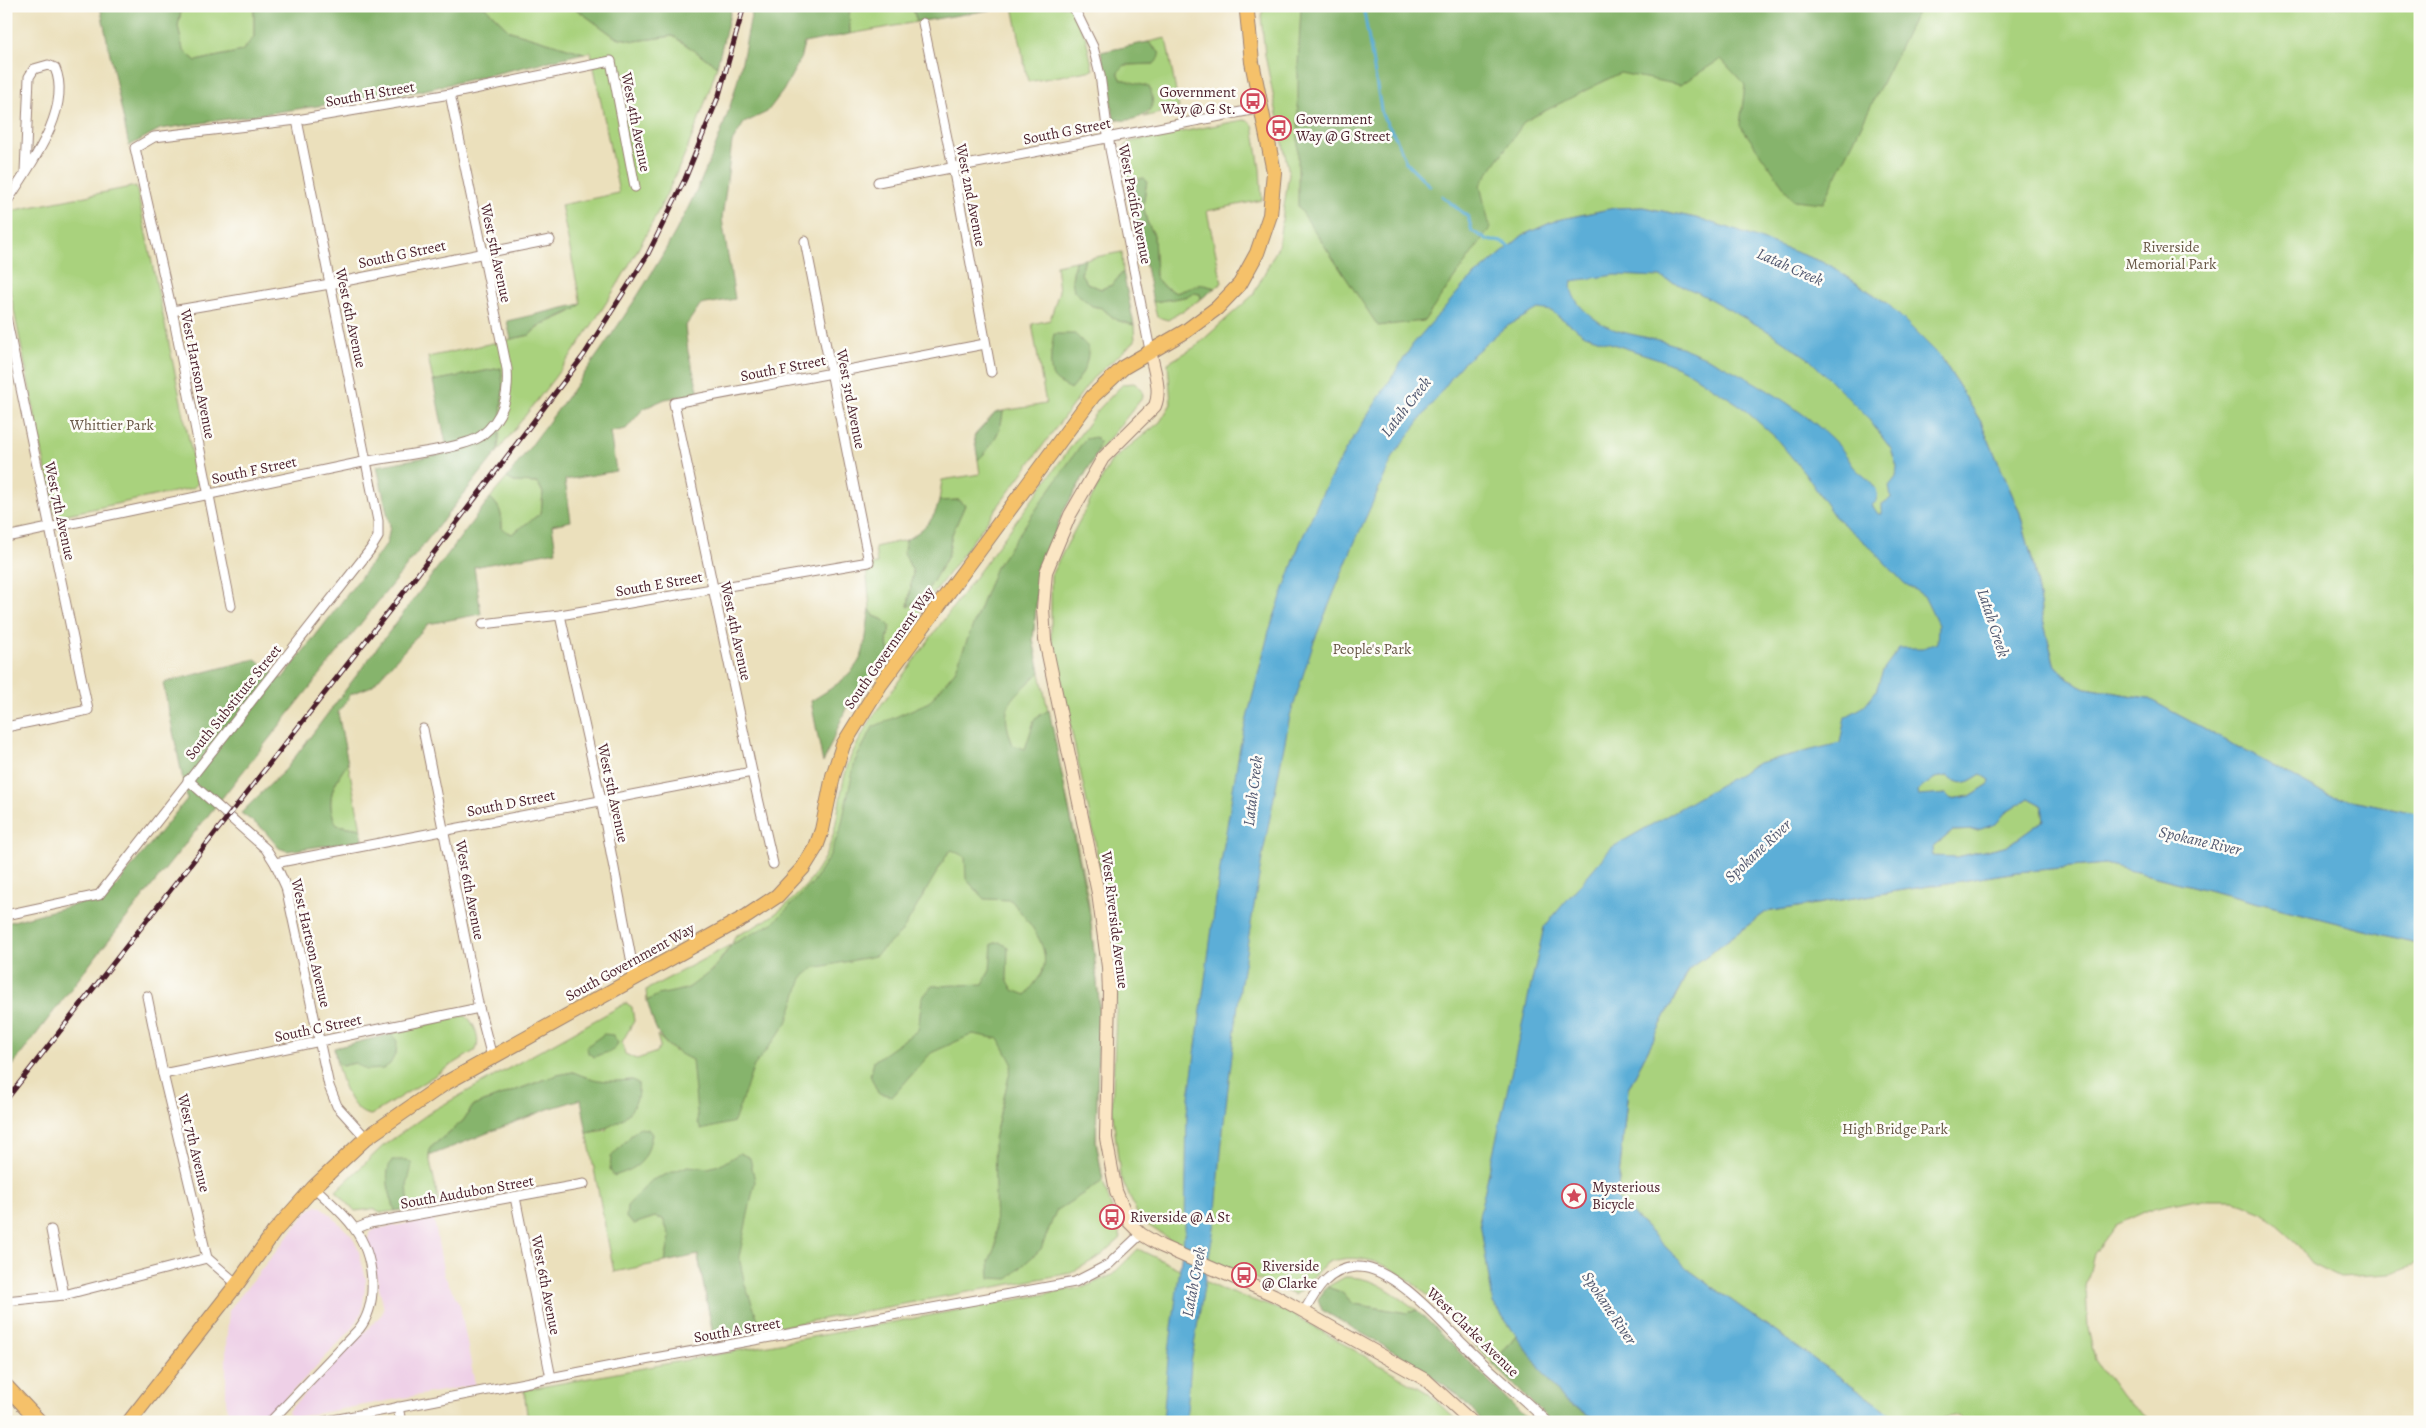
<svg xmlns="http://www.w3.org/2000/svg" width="2426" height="1428" font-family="Alegreya,serif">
<rect width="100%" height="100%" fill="#fdfcf7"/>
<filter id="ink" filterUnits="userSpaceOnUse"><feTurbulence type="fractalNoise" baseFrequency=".02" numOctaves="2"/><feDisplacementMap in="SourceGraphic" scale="10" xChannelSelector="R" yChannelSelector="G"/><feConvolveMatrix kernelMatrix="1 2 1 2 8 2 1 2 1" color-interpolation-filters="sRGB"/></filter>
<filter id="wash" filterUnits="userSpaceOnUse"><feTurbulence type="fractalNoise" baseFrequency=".0096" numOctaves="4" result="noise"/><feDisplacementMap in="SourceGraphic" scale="20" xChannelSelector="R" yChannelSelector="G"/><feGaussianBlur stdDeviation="1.12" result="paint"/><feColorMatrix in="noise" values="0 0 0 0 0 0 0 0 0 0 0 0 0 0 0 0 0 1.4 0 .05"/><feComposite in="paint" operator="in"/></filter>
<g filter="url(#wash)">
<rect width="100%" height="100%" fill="#ebe0bc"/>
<g fill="#eed0e7">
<polygon points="316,1206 322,1207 351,1235 358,1248 366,1279 362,1312 352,1329 263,1422 233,1422 226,1406 226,1345 229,1310 309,1210"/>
<polygon points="434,1219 444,1275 460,1305 475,1385 292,1418 289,1417 288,1411 382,1314 384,1309 368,1241 370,1233 375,1229"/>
</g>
<g fill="#a9d27d" stroke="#7a7854">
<polygon points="182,6 254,6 254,37 242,51 196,61 183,51 178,26"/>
<path d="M 484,6 L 572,6 L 615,37 L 635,41 L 673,36 L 717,66 C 687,166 633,268 572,354 C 548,387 523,418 498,451 L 503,386 L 501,368 L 433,381 L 428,357 L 530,335 C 543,319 567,319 581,304 L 561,205 L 619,193 L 591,52 L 584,53 L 510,31 Z"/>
<polygon points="853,6 912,6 917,22 850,34 849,13"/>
<polygon points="1013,6 1069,6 1086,38 1093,70 1028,82"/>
<path d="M 1264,6 L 2420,6 L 2420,814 L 2327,795 L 2147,698 L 2086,688 L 2068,679 L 2054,663 L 2042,616 L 2034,567 L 2020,513 L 1981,422 L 1941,357 L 1888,304 L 1828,264 L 1696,218 L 1643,207 L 1614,208 L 1557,220 L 1523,235 L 1464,285 L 1522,259 L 1859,299 L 2009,668 L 1611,848 L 1493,1303 L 1516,1335 L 1493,1364 C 1455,1327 1403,1250 1342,1259 C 1339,1260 1334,1260 1331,1261 C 1316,1268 1309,1287 1295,1295 L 1186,1250 L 1140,1220 L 1120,1175 L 1112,1107 L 1117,993 L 1095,840 L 1051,635 L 1051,575 L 1111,461 L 1160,422 L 1171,404 L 1168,363 L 1195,347 L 1253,295 L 1278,247 L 1289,173 L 1265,55 L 1261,16 Z"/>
<polygon points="1166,38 1179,108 1144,117 1150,112 1121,79 1118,72 1125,65 1154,64 1159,52 1148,42"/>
<polygon points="1243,120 1249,121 1253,125 1260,169 1262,200 1207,211 1222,283 1215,288 1201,284 1176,293 1163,286 1156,278 1154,235 1147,222 1143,205 1147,181 1144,178 1129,181 1122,150 1129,142"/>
<polygon points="136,186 198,483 193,488 58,516 54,511 6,270 6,216 10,211"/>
<polygon points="1122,252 1123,272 1112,285 1101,289 1087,283 1081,274 1085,259"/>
<path d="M 1075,261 L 1072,280 L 1092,306 L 1102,308 L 1116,320 L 1134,325 L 1135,341 L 1092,379 L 889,654 L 887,642 L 890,627 L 884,620 L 874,616 L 870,609 L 866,566 L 877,564 L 875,547 L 906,540 L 904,553 L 913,572 L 908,606 L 924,596 L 948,556 L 952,534 L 965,505 L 959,500 L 939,501 L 942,480 L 980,474 L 978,460 C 992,447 1002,430 1003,411 L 1046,404 L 1032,324 L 1050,320 L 1059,291 L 1056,265 Z"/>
<polygon points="1194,293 1200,294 1201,299 1168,320 1157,317 1153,302 1185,297"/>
<path d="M 1134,383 L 1142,389 L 1143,397 L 1096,455 L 1063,512 L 1039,573 L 1033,640 L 1088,897 L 1099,1001 L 1096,1141 L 1103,1181 L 1121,1238 L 1102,1255 L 1071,1273 L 714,1339 L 681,1169 L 633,1224 L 655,1217 L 663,1219 L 670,1237 L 665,1262 L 614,1272 L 587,1133 L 606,1130 L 632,1080 L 604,1083 L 593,1081 L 573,1072 L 557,1075 L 473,1106 L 463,1121 L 430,1148 L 429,1156 L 439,1203 L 409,1209 C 408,1196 404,1182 411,1170 L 388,1185 L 395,1211 L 380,1213 L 373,1209 L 355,1211 L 336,1191 L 383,1146 L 432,1111 L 626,1003 L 632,1007 L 634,1021 L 622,1042 L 625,1054 L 637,1059 L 657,1052 L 660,1046 L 657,1035 L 675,1052 L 730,946 C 719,962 704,983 685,989 C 671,993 659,995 647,1001 L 646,990 L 732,944 L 735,936 C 778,918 817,885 832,839 C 840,812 840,782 851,756 C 857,743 866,729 873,716 L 1098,410 L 1123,384 Z"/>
<path d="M 507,478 L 514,482 L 538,483 L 543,493 L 541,513 L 512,534 L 502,529 C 502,515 501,507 490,498 Z"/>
<path d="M 348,763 L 361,829 L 337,825 C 324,801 333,784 348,763 Z"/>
<path d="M 1981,774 L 1990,780 L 1989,784 L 1970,796 L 1951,799 L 1946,794 L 1918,797 L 1917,790 L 1935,778 L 1947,776 C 1963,787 1966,783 1981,774 Z"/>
<polygon points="2029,798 2042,805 2044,820 2009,845 1957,857 1933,857 1932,848 1953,831 1978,830 1995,824 2005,813"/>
<polygon points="2105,864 2420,944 2420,1262 2390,1274 2340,1277 2312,1263 2294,1240 2263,1212 2233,1200 2191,1200 2153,1208 2116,1225 2094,1254 2086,1287 2088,1328 2095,1360 2122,1398 2153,1422 1964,1422 1958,1416 1929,1422 1902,1422 1689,1270 1617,1199 1628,1089 1690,968 1766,912 2017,872"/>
<path d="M 464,1015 C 474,1020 481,1039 476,1050 L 371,1115 C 350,1114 340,1077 336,1060 L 342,1066 L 355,1063 L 361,1065 L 396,1041 L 391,1034 Z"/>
<polygon points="1138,1249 1221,1289 1292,1314 1428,1393 1458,1422 528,1422 524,1390 1084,1287 1112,1275"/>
<path d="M 1345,1277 C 1377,1277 1392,1293 1417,1310 L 1407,1313 L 1354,1304 L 1341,1292 L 1327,1287 Z"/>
</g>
<g fill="#86b46c" stroke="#686a4c">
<polygon points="100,6 182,6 178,26 183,50 196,61 242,51 254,37 254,6 484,6 510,31 584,53 420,91 160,129 129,146"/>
<polygon points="572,6 732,6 717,66 673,36 635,41 615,37"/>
<path d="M 753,6 L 853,6 L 849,13 L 850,34 L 804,43 L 800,60 L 783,91 L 767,112 L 744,123 L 732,142 L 722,219 L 735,299 L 700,305 L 685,327 L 688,352 L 699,393 L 665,399 L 643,409 L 626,429 L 610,432 L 616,471 L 565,480 L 571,521 L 552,525 L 556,551 L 474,567 L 481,614 L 428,624 L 372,686 L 351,694 L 338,713 L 348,763 C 333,784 324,801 337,825 L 361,829 L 363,840 L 287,851 L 279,848 L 263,829 L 241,813 L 286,769 L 490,498 C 501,507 502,515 502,529 L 512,534 L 541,513 L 543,493 L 538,483 L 514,482 L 507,478 C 593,362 685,247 730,106 C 741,74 746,39 753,6 Z"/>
<polygon points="912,6 1013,6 917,22"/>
<polygon points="1301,6 1920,6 1823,203 1793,200 1740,125 1745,85 1721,59 1680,85 1620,73 1525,121 1480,185 1490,228 1424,321 1378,326 1298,206 1298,66"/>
<path d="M 1148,42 L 1159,52 L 1160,57 L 1154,64 L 1125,65 L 1118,72 L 1121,79 L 1149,87 C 1157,104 1151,115 1133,119 C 1126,120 1122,122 1114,118 L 1101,52 Z"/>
<polygon points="1144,178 1147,181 1143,205 1147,222 1154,235 1156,278 1163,286 1176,293 1201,284 1215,288 1201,299 1200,294 1194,293 1185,297 1153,302 1129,181"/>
<polygon points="1085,259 1081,274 1087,283 1101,289 1112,285 1123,272 1134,325 1116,320 1102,308 1092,306 1074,291 1072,280 1075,261"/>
<polygon points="581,304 576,309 537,327 530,335 511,339 507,321"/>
<path d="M 1054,334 L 1075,334 L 1088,347 C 1089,364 1082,376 1071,389 C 1065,385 1054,382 1052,374 C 1049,366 1052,342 1054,334 Z"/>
<polygon points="501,368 503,386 498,451 93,960 6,1074 6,923 108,896 187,799 163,683 255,659 282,679 387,543 390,526 377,466 448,453 433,381"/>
<path d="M 1003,411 C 1002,430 992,447 978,460 L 974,436 L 995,413 Z"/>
<path d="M 1096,437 L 1099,442 L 1096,455 L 1063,512 L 1039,573 L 1033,640 L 1040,672 C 1012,700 997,703 1013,745 L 1025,749 L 1035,718 L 1049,710 L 1090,915 L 1099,1001 L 1096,1141 L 1103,1181 L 1056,1211 L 1041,1249 L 1008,1279 L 990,1278 L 989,1261 L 996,1245 L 994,1139 L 1012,1063 L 999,1039 L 973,1034 L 931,1053 L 893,1096 L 878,1093 L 870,1075 L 874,1061 L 918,1030 L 922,998 L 932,986 L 983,984 L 990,970 L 992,944 L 999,942 L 1008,947 L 1007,979 L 1013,990 L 1026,995 C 1030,989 1036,982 1040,976 C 1056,949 1026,920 1011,900 L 984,899 L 966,879 L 965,857 L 952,850 L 948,853 L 902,932 L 875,956 L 814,968 L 802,978 L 787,1023 L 754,1066 L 734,1122 L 701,1130 L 698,1123 L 692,1060 C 659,1044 657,1035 647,1001 L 658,995 L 687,989 L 714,969 L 732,944 L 773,923 L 812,884 L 829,857 L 841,827 L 855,761 L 873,727 L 929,702 L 955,671 L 996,567 L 1085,439 Z"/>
<path d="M 959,500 L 965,505 L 952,534 L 948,556 L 924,596 L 908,607 L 913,572 L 904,553 L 906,540 C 923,530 935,520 939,501 Z"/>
<path d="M 870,609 L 874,616 L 884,620 L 890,626 L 887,642 L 889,654 L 847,706 L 823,763 L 811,701 C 829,690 857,674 863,651 C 867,638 867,623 870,609 Z"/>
<polygon points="391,1034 397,1041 396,1053 390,1064 383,1069 366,1070 355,1063 342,1066 336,1060 334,1048"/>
<polygon points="604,1034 613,1035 618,1043 614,1050 594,1057 588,1053 587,1046"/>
<path d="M 573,1072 C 597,1082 607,1082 632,1080 L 638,1083 C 641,1114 614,1128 587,1133 L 581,1099 L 548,1109 L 429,1156 L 430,1148 L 463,1121 L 473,1106 L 557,1075 Z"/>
<path d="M 638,1128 L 648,1129 L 652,1134 C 646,1162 641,1167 614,1176 L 610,1170 L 611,1157 Z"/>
<polygon points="740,1153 750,1158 755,1181 739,1257 745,1285 762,1330 714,1339 698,1255 665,1262 670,1237 663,1219 655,1217 634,1224 626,1218 627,1206 652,1180 688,1166 708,1168 722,1164"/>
<path d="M 392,1160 L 407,1160 L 412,1164 L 407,1186 L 409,1209 L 395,1211 C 391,1196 382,1175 392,1160 Z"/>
<polygon points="1327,1287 1341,1292 1354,1304 1407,1313 1417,1310 1530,1422 1483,1422 1457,1394 1415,1364 1322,1310 1318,1299"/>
<polygon points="1516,1335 1562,1399 1600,1422 1551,1422 1493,1364"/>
</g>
<path fill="#5caed7" stroke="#536681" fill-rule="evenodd" d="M 1643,207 L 1696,218 L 1729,228 L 1828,264 L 1888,304 L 1941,357 L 1981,422 L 2020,513 L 2034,567 L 2042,616 L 2054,663 L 2068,679 L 2086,688 L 2147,698 L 2327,795 L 2420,814 L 2420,944 L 2105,864 L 2017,872 L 1766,912 L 1690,968 L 1628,1089 L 1617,1199 L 1689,1270 L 1902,1422 L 1600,1422 L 1562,1399 L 1493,1303 L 1479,1216 L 1544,927 L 1611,848 L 1758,763 L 1840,743 L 1845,717 L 1863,707 L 1876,691 L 1883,670 L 1899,648 L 1923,648 L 1937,643 L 1938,625 L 1924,596 L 1904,583 L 1870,547 L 1834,516 L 1805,473 L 1774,436 L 1738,404 L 1687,371 L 1659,359 L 1585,335 L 1551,311 L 1538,309 L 1504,328 L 1461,365 L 1394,455 L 1353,546 L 1313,644 L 1290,716 L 1263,853 L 1240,988 L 1223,1130 L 1215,1222 L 1191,1363 L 1186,1422 L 1163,1422 L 1168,1359 L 1185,1228 L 1187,1112 L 1220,869 L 1240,746 L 1269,631 L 1300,543 L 1321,496 L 1345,451 L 1413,344 L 1464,285 L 1523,235 L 1557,220 L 1614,208 ZM 1615,275 L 1660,277 L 1699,293 L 1768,331 L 1808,358 L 1867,417 L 1891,449 L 1897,467 L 1896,477 L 1889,486 L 1891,498 L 1882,504 L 1882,514 L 1878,514 L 1872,505 L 1877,501 C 1880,483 1863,478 1853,466 C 1849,460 1845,453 1840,447 C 1804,407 1724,361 1672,344 C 1652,337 1624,335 1606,326 C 1591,318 1567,299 1572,281 ZM 1981,774 L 1990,780 L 1989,784 L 1970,796 L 1951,799 L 1946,794 L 1918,796 L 1917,791 L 1935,778 L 1947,776 C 1963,787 1966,783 1981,774 ZM 2029,798 L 2042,805 L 2044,820 L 2009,845 L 1957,857 L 1933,856 L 1932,848 L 1953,831 L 1978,830 L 1996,824 L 2005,813 Z"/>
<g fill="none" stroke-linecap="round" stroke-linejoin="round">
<g stroke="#5caed7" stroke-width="3">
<polyline points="1363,6 1382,115 1396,138 1406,162 1430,186"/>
<polyline points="1442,196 1468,217 1472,231 1487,240 1503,242 1511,248"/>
</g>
</g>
</g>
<g filter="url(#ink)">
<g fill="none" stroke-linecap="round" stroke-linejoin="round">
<defs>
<g id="minor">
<polyline points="1073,6 1093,47 1100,75 1110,149 1150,350"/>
<polyline points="923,23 953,167 991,372"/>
<polyline points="878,182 1262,108"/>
<path d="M 6,203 C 28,168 73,110 55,68 L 48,65 L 34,69 L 29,77 L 25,172"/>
<polyline points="172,311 330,284 550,240"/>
<polyline points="6,317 88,710 6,727"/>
<path d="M 6,537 C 125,512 244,486 363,462 C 389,457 463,449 481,436 C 504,418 509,395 507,369 L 450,94"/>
<polyline points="231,606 174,320 135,148 154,137 297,120 450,94 611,61 635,187"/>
<polyline points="560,615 601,800 635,979"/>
<polyline points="483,624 560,615 869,562 805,241"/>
<polyline points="423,729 479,1008 492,1057"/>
<polyline points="188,780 266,849 275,863 286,887 329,1086 337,1106 366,1138"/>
<polyline points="275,863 752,772"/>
<polyline points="773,864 752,772 674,403 985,344"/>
<polyline points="6,915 99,895 370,550 378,537 378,521 297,120"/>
<polyline points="147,996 163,1074 207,1258 237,1284"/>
<polyline points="163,1074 479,1008"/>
<polyline points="515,1197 551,1378"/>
<polyline points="355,1229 370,1223 584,1184"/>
<polyline points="51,1230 64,1295"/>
<polyline points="6,1301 64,1295 207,1258"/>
<path d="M 1304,1312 C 1316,1290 1328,1269 1356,1267 C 1392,1265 1440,1321 1463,1344 C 1490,1371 1520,1396 1548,1422"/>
<polyline points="398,1407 401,1422"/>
<path d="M 270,1422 L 359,1329 C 380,1302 374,1255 354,1228 C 343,1212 327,1200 314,1187"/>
<polyline points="323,1422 622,1364 1075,1282 1108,1265 1141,1234"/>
</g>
<path id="secondary" d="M 1150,350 C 1153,368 1162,389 1155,406 L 1103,458 L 1070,515 L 1046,572 L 1043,608 L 1045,640 L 1098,893 L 1108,967 L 1109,993 L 1106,1138 L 1116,1191 L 1129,1222 L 1141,1234 L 1161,1246 L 1274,1295 L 1426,1380 L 1472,1422"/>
<g id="primary">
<polyline points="6,1386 40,1422"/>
<polyline points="129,1422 237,1284 274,1232 314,1187 366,1138 444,1084 747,916 777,896 803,868 816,847 822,830 833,776 843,745 880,685 1093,396 1124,367 1186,331 1217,308 1240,284 1257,253 1270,215 1274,172 1252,62 1247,12 1248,6"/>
</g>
</defs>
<use href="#minor" stroke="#9a8074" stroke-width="11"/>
<use href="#secondary" stroke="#9a8074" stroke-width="14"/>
<use href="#primary" stroke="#9a8074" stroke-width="16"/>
<use href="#minor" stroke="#fff" stroke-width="9"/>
<use href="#secondary" stroke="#fbe6c4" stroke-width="12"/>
<use href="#primary" stroke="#f5c16b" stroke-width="14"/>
<defs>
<polyline id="rail" points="6,1100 404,592 584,355 648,254 685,179 719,95 744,6"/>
</defs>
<use href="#rail" stroke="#4a1f2b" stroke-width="5"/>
<use href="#rail" stroke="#fdfcf7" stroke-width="3" stroke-dasharray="9" stroke-linecap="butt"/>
</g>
</g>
<defs>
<symbol id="bus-ring" viewBox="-11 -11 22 22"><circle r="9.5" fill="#fdfcf7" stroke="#d1495b" stroke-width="1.5"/><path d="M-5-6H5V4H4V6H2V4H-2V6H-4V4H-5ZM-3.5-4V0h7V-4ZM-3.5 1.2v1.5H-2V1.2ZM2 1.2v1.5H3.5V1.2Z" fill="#d1495b"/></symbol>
<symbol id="sight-ring" viewBox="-11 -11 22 22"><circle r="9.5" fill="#fdfcf7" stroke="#d1495b" stroke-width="1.5"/><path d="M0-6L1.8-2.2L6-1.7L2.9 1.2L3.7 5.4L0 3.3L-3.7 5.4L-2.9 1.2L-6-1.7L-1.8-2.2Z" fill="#d1495b"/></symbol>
</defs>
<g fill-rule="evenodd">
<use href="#bus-ring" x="1239" y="87" width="28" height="28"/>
<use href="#bus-ring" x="1265" y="114" width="28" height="28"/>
<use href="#sight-ring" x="1560" y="1182" width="28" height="28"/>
<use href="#bus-ring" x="1098" y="1203" width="28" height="28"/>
<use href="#bus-ring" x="1230" y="1261" width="28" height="28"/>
</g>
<g text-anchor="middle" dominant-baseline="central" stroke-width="5" stroke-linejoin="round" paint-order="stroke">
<g font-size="15" fill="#4a1f2b" stroke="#fdfcf7" text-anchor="start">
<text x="1236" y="92" text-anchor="end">Government<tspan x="1236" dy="17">Way @ G St.</tspan></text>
<text x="1296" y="119">Government<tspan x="1296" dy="17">Way @ G Street</tspan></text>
<text x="1592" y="1187">Mysterious<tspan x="1592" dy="17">Bicycle</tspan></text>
<text x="1130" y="1217">Riverside @ A St</text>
<text x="1262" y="1266">Riverside<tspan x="1262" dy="17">@ Clarke</tspan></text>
</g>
<g font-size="15" fill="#4a1f2b" stroke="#fdfcf7">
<text transform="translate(370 94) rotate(-10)">South H Street</text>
<text transform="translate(636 122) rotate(79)">West 4th Avenue</text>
<text transform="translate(1067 131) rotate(-11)">South G Street</text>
<text transform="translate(971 195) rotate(79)">West 2nd Avenue</text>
<text transform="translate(1135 204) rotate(79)">West Pacific Avenue</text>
<text transform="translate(496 253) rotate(78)">West 5th Avenue</text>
<text transform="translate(402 254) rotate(-12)">South G Street</text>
<text transform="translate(351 318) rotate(78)">West 6th Avenue</text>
<text transform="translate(783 368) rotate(-11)">South F Street</text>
<text transform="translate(198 374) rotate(79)">West Hartson Avenue</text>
<text transform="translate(851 399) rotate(79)">West 3rd Avenue</text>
<text transform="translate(254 470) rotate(-12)">South F Street</text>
<text transform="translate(60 511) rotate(78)">West 7th Avenue</text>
<text transform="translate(659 584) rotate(-10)">South E Street</text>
<text transform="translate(736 631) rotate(78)">West 4th Avenue</text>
<text transform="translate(889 648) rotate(-55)">South Government Way</text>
<text transform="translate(233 702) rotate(-51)">South Substitute Street</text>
<text transform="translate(613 793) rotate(78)">West 5th Avenue</text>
<text transform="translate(511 803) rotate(-11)">South D Street</text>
<text transform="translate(470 890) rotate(79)">West 6th Avenue</text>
<text transform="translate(1115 920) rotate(83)">West Riverside Avenue</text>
<text transform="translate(311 943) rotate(77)">West Hartson Avenue</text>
<text transform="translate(630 962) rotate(-29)">South Government Way</text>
<text transform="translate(318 1028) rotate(-12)">South C Street</text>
<text transform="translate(194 1143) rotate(77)">West 7th Avenue</text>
<text transform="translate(467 1192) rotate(-10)">South Audubon Street</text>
<text transform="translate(546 1285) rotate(79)">West 6th Avenue</text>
<text transform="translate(737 1330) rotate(-10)">South A Street</text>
<text transform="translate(1473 1332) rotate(44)">West Clarke Avenue</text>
</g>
<g font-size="15" fill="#654" stroke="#fdfcf7">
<text x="2171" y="247">Riverside<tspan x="2171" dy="17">Memorial Park</tspan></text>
<text x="112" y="425">Whittier Park</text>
<text x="1372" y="649">People's Park</text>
<text x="1895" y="1129">High Bridge Park</text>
</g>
<g font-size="16" font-style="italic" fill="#515870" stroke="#fdfcf7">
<text transform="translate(1790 267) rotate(24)">Latah Creek</text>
<text transform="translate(1406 407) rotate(-52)">Latah Creek</text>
<text transform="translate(1993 623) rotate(72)">Latah Creek</text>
<text transform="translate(1253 791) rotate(-83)">Latah Creek</text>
<text transform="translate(2200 841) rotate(13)">Spokane River</text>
<text transform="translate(1758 851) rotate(-43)">Spokane River</text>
<text transform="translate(1194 1282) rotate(-79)">Latah Creek</text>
<text transform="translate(1609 1308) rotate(56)">Spokane River</text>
</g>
</g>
<rect width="2426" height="1428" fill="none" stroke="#fdfcf7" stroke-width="25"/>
</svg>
